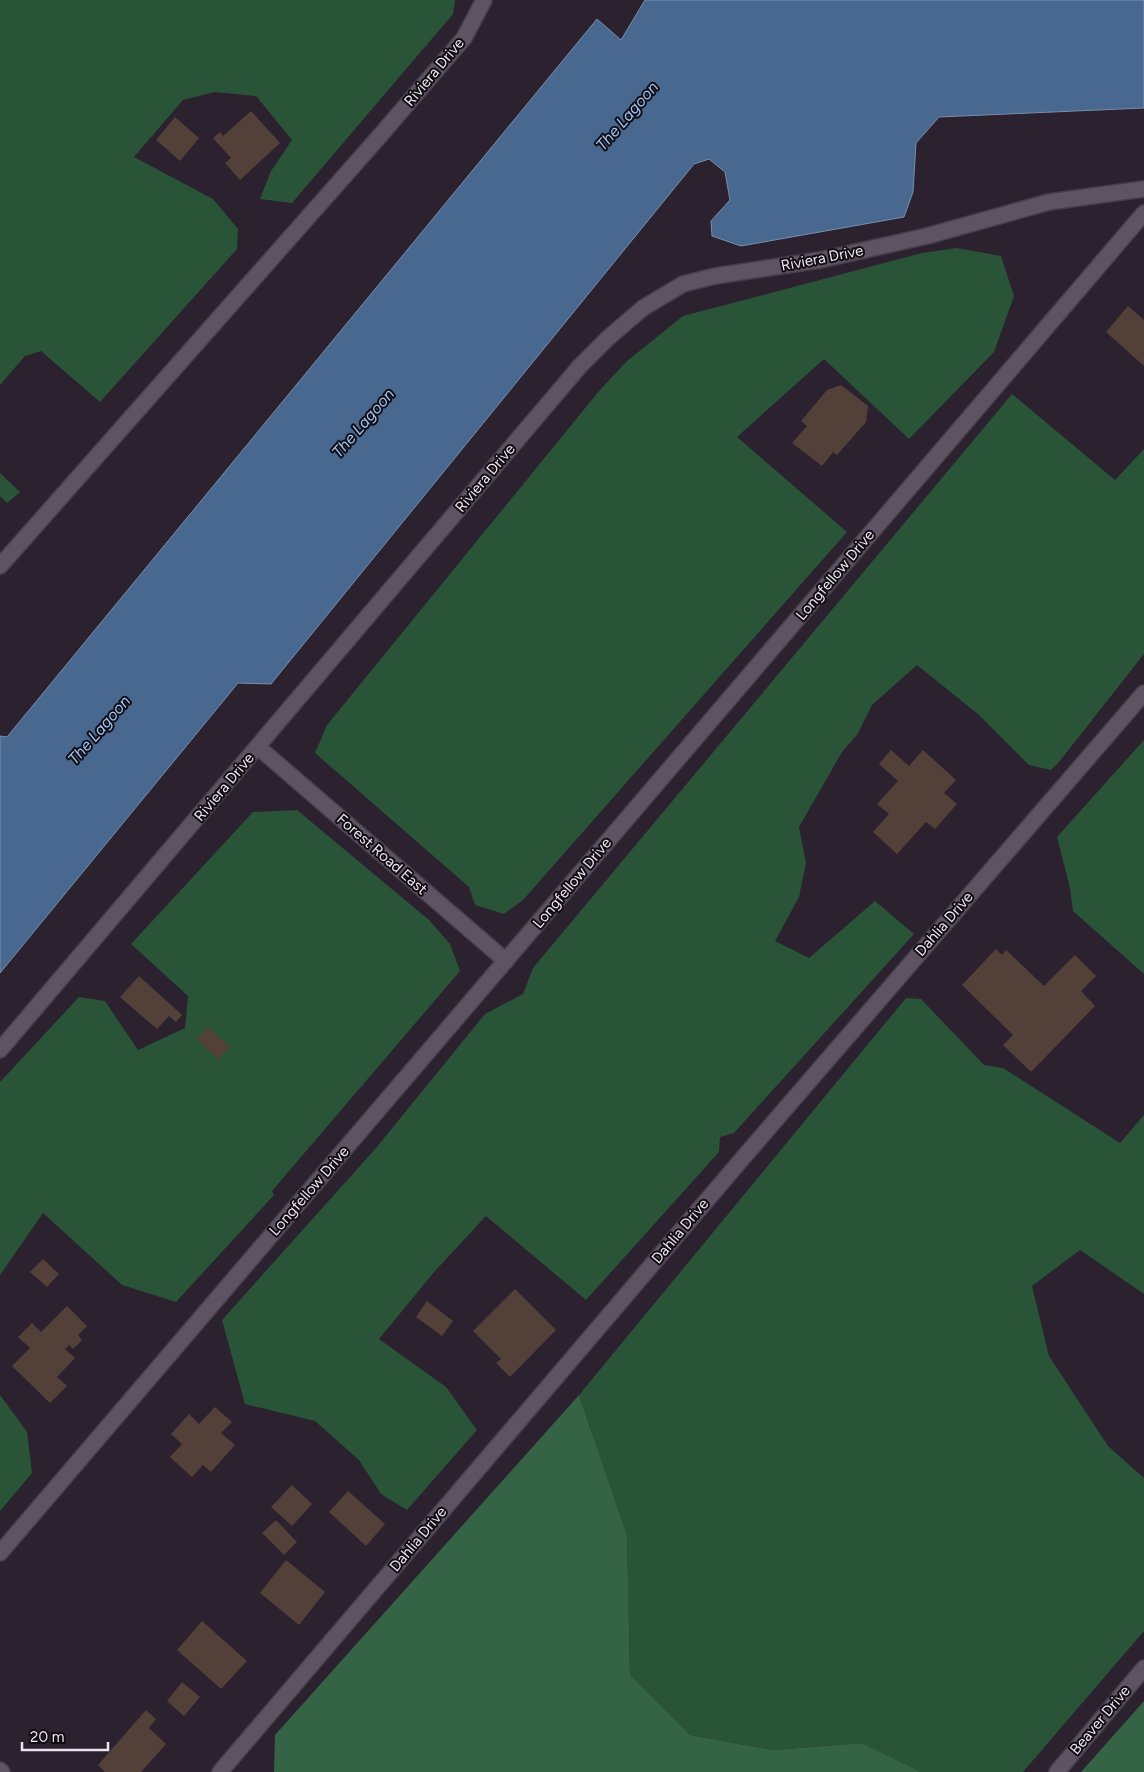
<svg xmlns="http://www.w3.org/2000/svg" width="1144" height="1772" font-family="Figtree,sans-serif">
<rect width="100%" height="100%" fill="#2b212f"/>
<g fill="#295438">
<polygon points="0,0 455,0 453,14 292,203 260,199 271,171 292,140 256,96 215,92 183,100 134,157 213,199 238,229 237,249 100,402 41,351 25,356 0,385"/>
<polygon points="957,248 1001,256 1014,296 994,352 909,439 824,359 737,437 847,532 523,900 504,914 475,905 469,887 315,753 327,725 599,391 627,361 683,316 922,253"/>
<polygon points="1012,394 1115,480 1144,449 1144,654 1059,762 1051,770 1029,765 979,715 917,665 872,705 857,735 842,752 799,827 806,863 799,897 775,941 809,958 875,901 914,934 734,1133 720,1137 719,1152 586,1300 486,1216 435,1271 379,1339 446,1387 477,1430 407,1510 381,1494 359,1460 315,1421 245,1404 222,1320 376,1148 485,1014 523,994 533,968"/>
<polygon points="0,473 20,492 7,503 0,496"/>
<polygon points="1144,740 1144,974 1073,911 1070,888 1057,837"/>
<polygon points="297,810 429,920 450,944 460,971 272,1191 274,1195 176,1302 122,1285 43,1213 0,1275 0,1082 79,997 105,1001 138,1050 185,1028 188,996 131,944 253,812"/>
<polygon points="906,998 921,999 984,1065 1003,1068 1120,1143 1144,1115 1144,1294 1080,1250 1032,1286 1049,1356 1108,1446 1144,1478 1144,1631 1023,1772 921,1772 862,1743 772,1750 690,1735 630,1675 627,1535 579,1395"/>
<polygon points="0,1395 27,1432 32,1473 0,1511"/>
</g>
<g fill="#346445">
<polygon points="579,1395 627,1535 630,1675 690,1735 772,1750 862,1743 921,1772 274,1772 275,1735"/>
<polygon points="1144,1701 1144,1772 1081,1772"/>
</g>
<polygon fill="#48688f" stroke="#798eac" points="645,0 1144,0 1144,108 939,117 916,143 913,192 904,217 741,246 712,236 711,221 730,200 725,172 709,159 694,164 271,684 238,683 0,973 0,736 7,737 597,19 621,40"/>
<g fill="#534139">
<polygon points="251,111 280,143 240,180 225,163 231,158 213,138 220,132 223,136"/>
<polygon points="175,117 199,138 180,161 156,140"/>
<polygon points="1128,306 1144,320 1144,366 1106,332"/>
<polygon points="841,385 868,406 866,422 837,455 833,452 822,466 792,443 807,426 801,421 827,390"/>
<polygon points="891,750 909,766 923,750 956,780 944,793 957,804 935,829 926,822 897,854 873,832 889,814 877,804 898,781 879,764"/>
<polygon points="996,949 1002,955 1006,950 1044,986 1075,955 1096,976 1081,991 1095,1006 1031,1072 1003,1045 1013,1035 962,985"/>
<polygon points="139,976 182,1015 176,1022 169,1016 157,1029 120,997"/>
<polygon points="208,1027 230,1047 218,1059 197,1039"/>
<polygon points="43,1259 59,1274 47,1287 30,1272"/>
<polygon points="515,1289 556,1330 510,1377 496,1363 501,1359 473,1331"/>
<polygon points="427,1301 453,1321 442,1336 416,1317"/>
<polygon points="67,1306 87,1326 78,1335 82,1340 73,1349 69,1345 65,1349 75,1358 57,1377 67,1386 50,1403 12,1366 30,1348 18,1337 32,1323 41,1332"/>
<polygon points="215,1407 232,1422 221,1433 235,1445 211,1472 203,1465 192,1477 170,1457 182,1444 171,1434 189,1414 199,1424"/>
<polygon points="292,1485 312,1504 292,1526 271,1507"/>
<polygon points="348,1491 385,1524 366,1546 329,1512"/>
<polygon points="276,1520 297,1542 284,1555 262,1533"/>
<polygon points="286,1560 325,1592 299,1625 260,1593"/>
<polygon points="202,1621 247,1661 221,1689 177,1650"/>
<polygon points="182,1682 200,1697 184,1716 167,1701"/>
<polygon points="146,1710 156,1719 149,1728 166,1744 141,1772 105,1772 98,1765"/>
</g>
<g fill="none" stroke-linecap="round" stroke-linejoin="round">
<defs>
<g id="street">
<polyline points="0,566 378,138 464,38 484,0"/>
<polyline points="258,747 506,961"/>
<polyline points="0,1050 580,366 608,338 643,308 683,284 715,276 820,260 927,236 1049,202 1144,189"/>
<polyline points="0,1553 1144,213"/>
<polyline points="0,1770 2,1772"/>
<polyline points="220,1772 742,1159 1144,693"/>
<polyline points="1057,1772 1144,1668"/>
</g>
</defs>
<use href="#street" stroke="#473f4b" stroke-width="18"/>
<use href="#street" stroke="#5e5363" stroke-width="15"/>
</g>
<g text-anchor="middle" dominant-baseline="central" stroke-width="4" stroke-linejoin="round" paint-order="stroke">
<g font-size="15" fill="#ebe5ef" stroke="#110d13">
<text transform="translate(434 72) rotate(-50)">Riviera Drive</text>
<text transform="translate(822 258) rotate(-11)">Riviera Drive</text>
<text transform="translate(485 478) rotate(-50)">Riviera Drive</text>
<text transform="translate(835 575) rotate(-50)">Longfellow Drive</text>
<text transform="translate(224 787) rotate(-50)">Riviera Drive</text>
<text transform="translate(382 854) rotate(41)">Forest Road East</text>
<text transform="translate(572 883) rotate(-50)">Longfellow Drive</text>
<text transform="translate(944 924) rotate(-49)">Dahlia Drive</text>
<text transform="translate(309 1191) rotate(-49)">Longfellow Drive</text>
<text transform="translate(680 1231) rotate(-50)">Dahlia Drive</text>
<text transform="translate(418 1539) rotate(-50)">Dahlia Drive</text>
<text transform="translate(1100 1720) rotate(-50)">Beaver Drive</text>
</g>
<g font-size="16" font-style="italic" fill="#9fc8fa" stroke="#110d13">
<text transform="translate(627 116) rotate(-49)">The Lagoon</text>
<text transform="translate(363 423) rotate(-49)">The Lagoon</text>
<text transform="translate(99 730) rotate(-49)">The Lagoon</text>
</g>
</g>
<path d="M22 1742v8h86v-8" fill="none" stroke="#ebe5ef" stroke-width="2.5"/>
<text x="30" y="1742" font-size="15" fill="#ebe5ef" stroke="#110d13" stroke-width="4" paint-order="stroke">20 m</text>
</svg>
